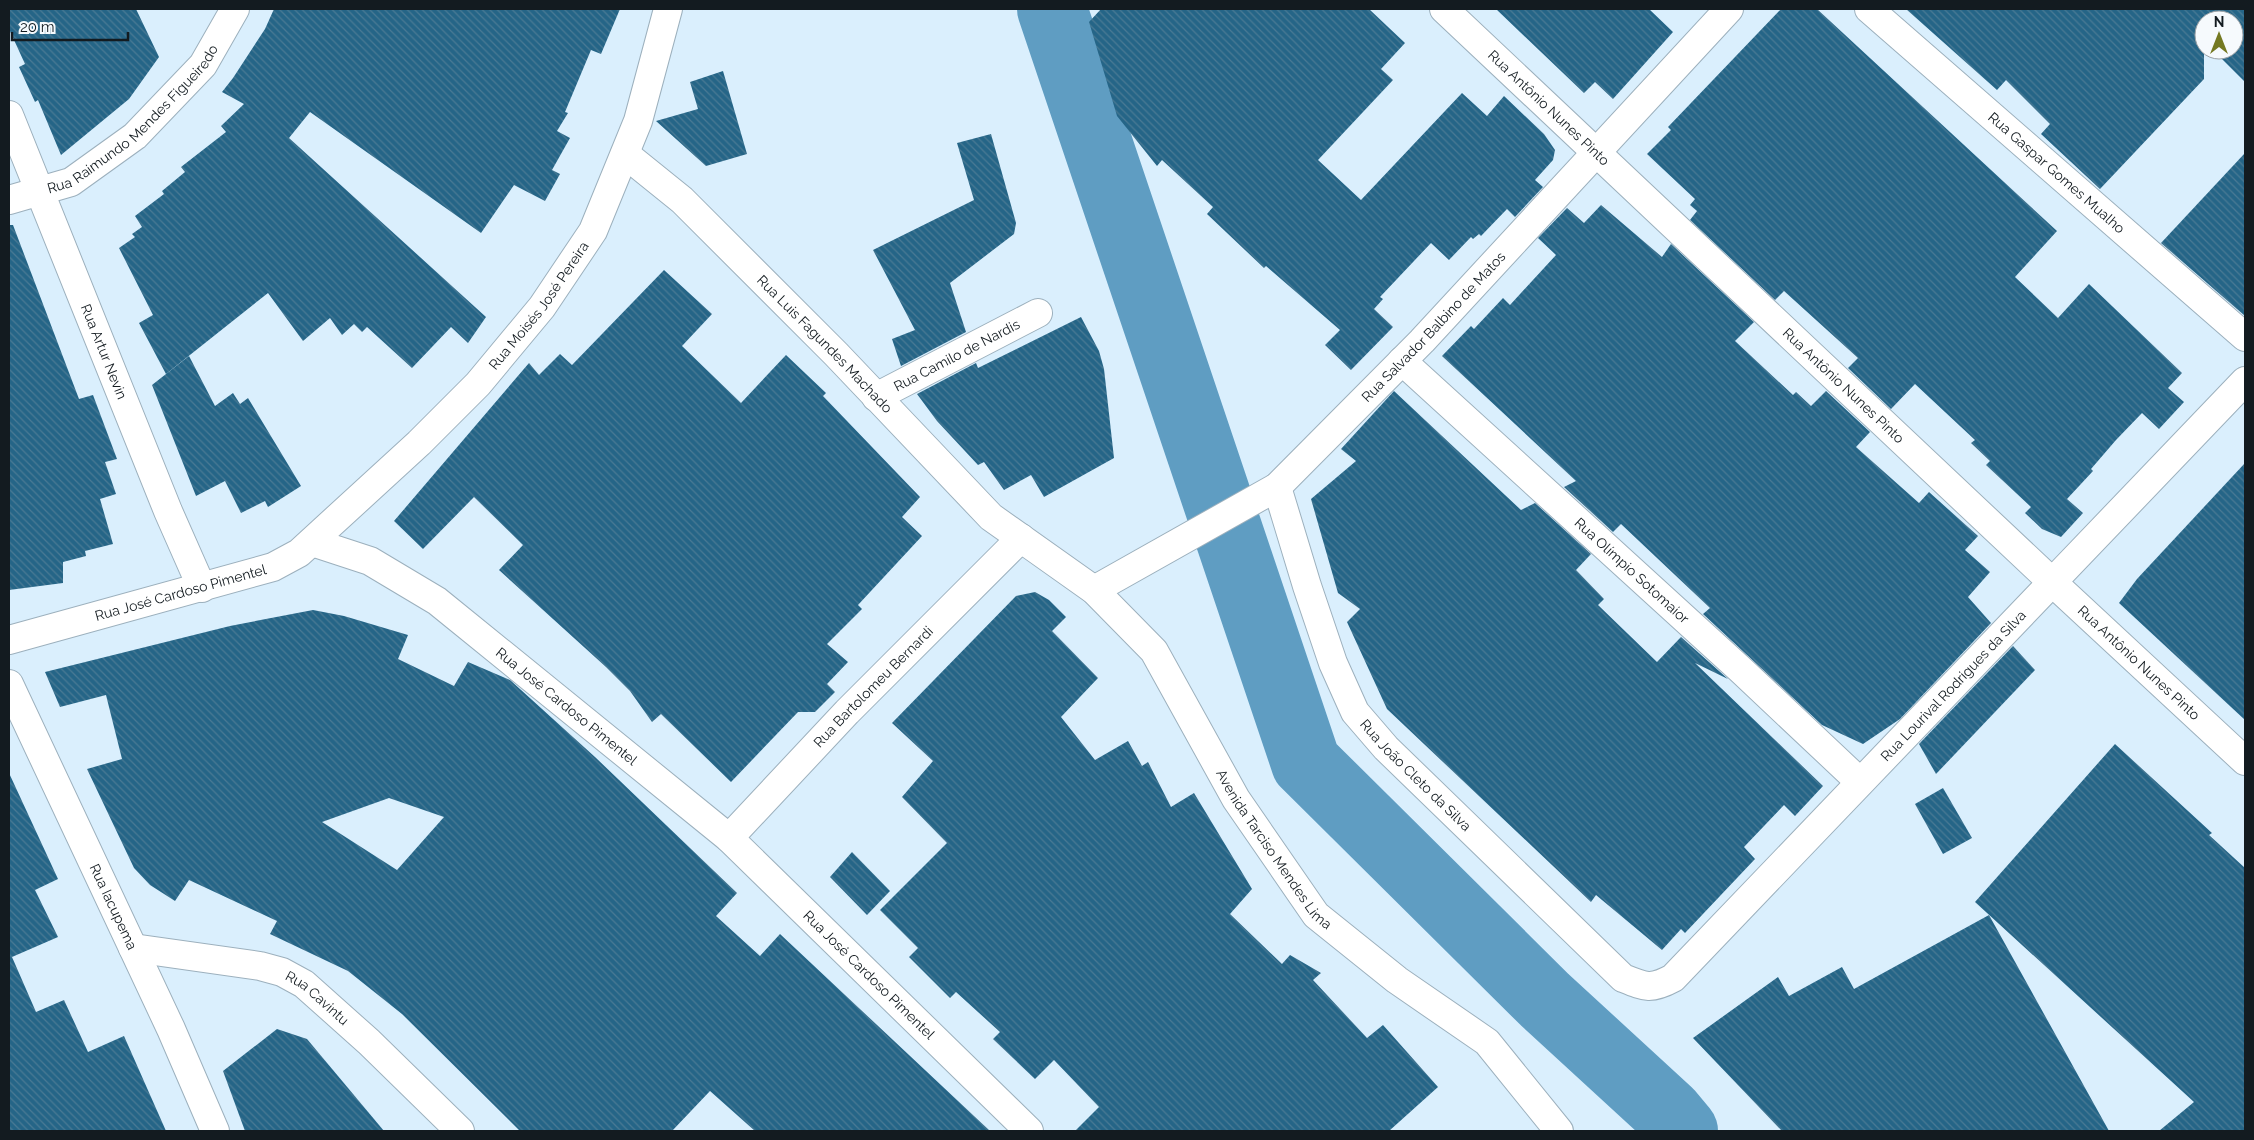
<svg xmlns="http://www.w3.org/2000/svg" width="2254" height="1140" font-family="Raleway,sans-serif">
<defs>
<pattern id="building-back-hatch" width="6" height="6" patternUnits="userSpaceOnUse" patternTransform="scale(1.25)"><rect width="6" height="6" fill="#256587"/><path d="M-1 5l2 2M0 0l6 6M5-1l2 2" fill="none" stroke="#4a7a94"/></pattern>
</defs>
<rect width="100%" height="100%" fill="#daeffd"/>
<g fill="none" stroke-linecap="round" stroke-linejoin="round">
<polyline stroke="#5f9dc2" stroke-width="70" points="1052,9 1306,763 1545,1000 1668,1113 1683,1131"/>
</g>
<g fill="url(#building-back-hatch)" fill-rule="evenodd">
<polygon points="9,9 136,9 159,57 129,99 61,155 38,100 35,102 19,67 25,64 9,29"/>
<polygon points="274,9 620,9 601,54 591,50 565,112 568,113 557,131 570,138 552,170 560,174 545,201 514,185 481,233 310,112 289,138 486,317 468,343 451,327 412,368 367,327 362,332 354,324 342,335 330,318 303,341 268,293 166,374 139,323 153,315 119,248 135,237 132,234 142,227 135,216 164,194 162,191 185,172 181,167 226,132 221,126 244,104 222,92 233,78 265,29"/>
<polygon points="1101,9 1369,9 1405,43 1381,69 1393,80 1318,160 1361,200 1462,93 1487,116 1504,96 1544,134 1555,150 1553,160 1535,180 1543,187 1515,217 1507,209 1481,236 1479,234 1473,239 1471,237 1449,260 1431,243 1380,297 1383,299 1374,309 1393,327 1351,370 1325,345 1340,330 1266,266 1264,268 1207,214 1213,207 1162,160 1157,166 1117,116 1089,22"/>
<polygon points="1496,9 1649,9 1673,32 1613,99 1595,82 1584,93"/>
<polygon points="1781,9 1817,9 2057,231 2015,277 2058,318 2089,284 2182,373 2168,388 2184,402 2159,429 2142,413 2116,440 2091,469 2093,471 2067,499 2083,513 2061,537 2042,529 2025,513 2031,507 1986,465 1990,461 1971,443 1975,440 1915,384 1891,409 1848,368 1858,358 1784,291 1775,300 1690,220 1697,211 1690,205 1695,199 1647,154 1671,130 1668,127"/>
<polygon points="1906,9 2245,9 2245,82 2213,50 2234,50 2234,20 2204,20 2204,79 2100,189 2041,134 2050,124 2006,80 1997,90"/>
<polygon points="723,71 747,154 706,166 656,121 698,109 690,82"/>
<polygon points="991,134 1016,223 1014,234 950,283 966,332 901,366 892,339 915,330 873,250 974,200 957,143"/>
<polygon points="2245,153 2245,316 2161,243"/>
<polygon points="1601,205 1662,257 1671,244 1754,322 1735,341 1793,395 1796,392 1811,406 1826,391 1870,432 1856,447 1919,503 1929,492 1978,536 1965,550 1990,572 1968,597 1991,623 1900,719 1863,744 1822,725 1703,614 1710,608 1621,524 1613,532 1564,487 1576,481 1442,356 1471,326 1474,329 1503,298 1510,305 1556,255 1538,238 1567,208 1584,223"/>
<polygon points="9,225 13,225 79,399 93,395 117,459 105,462 116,494 100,499 113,544 85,551 86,556 63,562 63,583 9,590"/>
<polygon points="664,270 712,314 682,346 741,403 786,355 826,393 823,396 920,497 902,517 922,536 858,605 862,609 827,644 848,662 827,684 835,692 815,712 798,712 731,782 661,714 652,722 630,691 606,667 499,570 523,545 474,497 423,549 394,521 529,363 539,375 560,354 572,365"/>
<polygon points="1081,317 1099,351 1104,369 1114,458 1044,497 1031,475 1004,490 984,462 978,465 937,421 917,394 976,363 978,368"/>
<polygon points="189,356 215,406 233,393 240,404 248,398 301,486 268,507 265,501 241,513 225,481 196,496 152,385"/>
<polygon points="1394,391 1521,510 1535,503 1591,554 1576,570 1604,599 1598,605 1657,662 1681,637 1728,679 1695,663 1823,786 1795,816 1784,805 1744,847 1755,859 1685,933 1681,929 1662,950 1596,895 1591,902 1387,709 1347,622 1360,609 1338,593 1311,499 1356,461 1341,449"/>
<polygon points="2245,463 2245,720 2119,603 2137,579"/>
<polygon points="1035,592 1049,600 1066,617 1052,631 1098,678 1061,717 1095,760 1128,741 1142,766 1148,762 1171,807 1194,793 1252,889 1230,914 1282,964 1290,955 1321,973 1313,980 1367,1038 1383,1025 1438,1087 1389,1131 1075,1131 1099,1107 1054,1060 1035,1079 993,1039 1000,1032 956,992 950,998 909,957 918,948 880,910 947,843 902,797 933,761 892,723 1016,596"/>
<path d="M 313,610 L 344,616 L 408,635 L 398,659 L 454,686 L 468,662 L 510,680 L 595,757 L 737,893 L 716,916 L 760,956 L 780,934 L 990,1131 L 755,1131 L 710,1091 L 672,1131 L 520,1131 L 402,1014 L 348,971 L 270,934 L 277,921 L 189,880 L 175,901 L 150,885 L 134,868 L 87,769 L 122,759 L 106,695 L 60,707 L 45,672 L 230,626 ZM 389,798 L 444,817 L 397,870 L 322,822 Z"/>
<polygon points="2013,646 2035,670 1936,774 1919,744"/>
<polygon points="2115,744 2212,833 2209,835 2245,868 2245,1131 2159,1131 2194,1102 1975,902"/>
<polygon points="9,773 58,879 35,890 58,937 12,957 36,1012 64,1000 88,1052 124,1036 166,1131 9,1131"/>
<polygon points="1943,788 1972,838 1943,854 1915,804"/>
<polygon points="852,852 890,891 867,915 830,877"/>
<polygon points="1989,915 2109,1131 1782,1131 1693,1038 1778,977 1789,996 1842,967 1854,989"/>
<polygon points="277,1029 307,1039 384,1131 245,1131 223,1071"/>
</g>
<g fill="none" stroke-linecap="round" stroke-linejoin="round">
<defs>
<g id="minor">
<path id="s1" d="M 1444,9 L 2051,581 L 2245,761"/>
<path id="s2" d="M 1869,9 L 2245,337"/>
<path id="s3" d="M 9,115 L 168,511 L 202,588"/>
<path id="s4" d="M 625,154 L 682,200 L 836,354 L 991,517 L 1094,590 L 1154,651 L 1236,799 L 1316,915 L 1397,980 L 1487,1042 L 1559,1131"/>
<path id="s5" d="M 9,200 L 71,182 L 135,136 L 203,65 L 235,9"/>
<path id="s6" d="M 1402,361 L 1741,670 L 1860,782"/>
<path id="s7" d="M 876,397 L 1038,313"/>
<path id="s8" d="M 1277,487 L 1307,586 L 1333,663 L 1355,712 L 1386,748 L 1623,978 C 1645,987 1651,990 1673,978 L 2245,381"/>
<path id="s9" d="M 312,542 L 370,561 L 437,601 L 729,838 L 1029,1131"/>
<path id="s10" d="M 1094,590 L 1277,487 L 1422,341 L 1729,9"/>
<path id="s11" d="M 9,640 L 273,567 L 299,553 L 419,443 L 478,384 L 542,307 L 593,231 L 638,121 L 668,9"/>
<path id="s12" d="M 9,684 L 171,1029 L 215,1131"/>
<path id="s13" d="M 729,838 L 847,712 L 1021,538"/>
<path id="s14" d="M 133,948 L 260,966 L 282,972 L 304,984 L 369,1042 L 460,1131"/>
</g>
</defs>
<use href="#minor" stroke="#9cb0bd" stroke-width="30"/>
<use href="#minor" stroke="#fff" stroke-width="28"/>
</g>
<g text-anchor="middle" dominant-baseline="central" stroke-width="5" stroke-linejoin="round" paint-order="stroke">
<g font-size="14" fill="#131b20" stroke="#f6fafd">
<text stroke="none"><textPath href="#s1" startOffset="144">Rua Antônio Nunes Pinto</textPath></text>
<text stroke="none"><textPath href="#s5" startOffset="152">Rua Raimundo Mendes Figueiredo</textPath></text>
<text stroke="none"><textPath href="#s2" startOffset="249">Rua Gaspar Gomes Mualho</textPath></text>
<text stroke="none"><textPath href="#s11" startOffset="649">Rua Moisés José Pereira</textPath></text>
<text stroke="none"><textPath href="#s10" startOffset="434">Rua Salvador Balbino de Matos</textPath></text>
<text stroke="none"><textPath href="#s4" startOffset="276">Rua Luis Fagundes Machado</textPath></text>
<text stroke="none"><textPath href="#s3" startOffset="255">Rua Artur Nevin</textPath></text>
<text stroke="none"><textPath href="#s7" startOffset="91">Rua Camilo de Nardis</textPath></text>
<text stroke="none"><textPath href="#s1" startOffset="549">Rua Antônio Nunes Pinto</textPath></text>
<text stroke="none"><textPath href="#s6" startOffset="311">Rua Olímpio Sotomaior</textPath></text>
<text stroke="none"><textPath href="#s11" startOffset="178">Rua José Cardoso Pimentel</textPath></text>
<text stroke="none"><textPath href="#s1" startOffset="954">Rua Antônio Nunes Pinto</textPath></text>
<text stroke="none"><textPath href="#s8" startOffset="1074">Rua Lourival Rodrigues da Silva</textPath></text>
<text stroke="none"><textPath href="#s13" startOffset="209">Rua Bartolomeu Bernardi</textPath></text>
<text stroke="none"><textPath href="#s9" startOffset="306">Rua José Cardoso Pimentel</textPath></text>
<text stroke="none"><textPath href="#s8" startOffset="326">Rua João Cleto da Silva</textPath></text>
<text stroke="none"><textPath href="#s4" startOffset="960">Avenida Tarciso Mendes Lima</textPath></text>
<text stroke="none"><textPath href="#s12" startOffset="246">Rua Iacupema</textPath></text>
<text stroke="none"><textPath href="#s9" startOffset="711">Rua José Cardoso Pimentel</textPath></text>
<text stroke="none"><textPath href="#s14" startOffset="195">Rua Cavintu</textPath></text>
</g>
</g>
<rect width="2254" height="1140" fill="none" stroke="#131b20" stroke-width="20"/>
<g transform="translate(2219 35)"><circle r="24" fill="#f6fafd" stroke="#9ba1a5"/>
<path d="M0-4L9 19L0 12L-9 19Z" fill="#747922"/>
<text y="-8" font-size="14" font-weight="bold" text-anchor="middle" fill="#131b20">N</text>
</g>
<path d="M12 32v8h116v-8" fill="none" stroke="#131b20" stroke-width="2.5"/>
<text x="20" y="32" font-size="15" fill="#131b20" stroke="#f6fafd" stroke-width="4" paint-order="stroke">20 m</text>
</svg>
